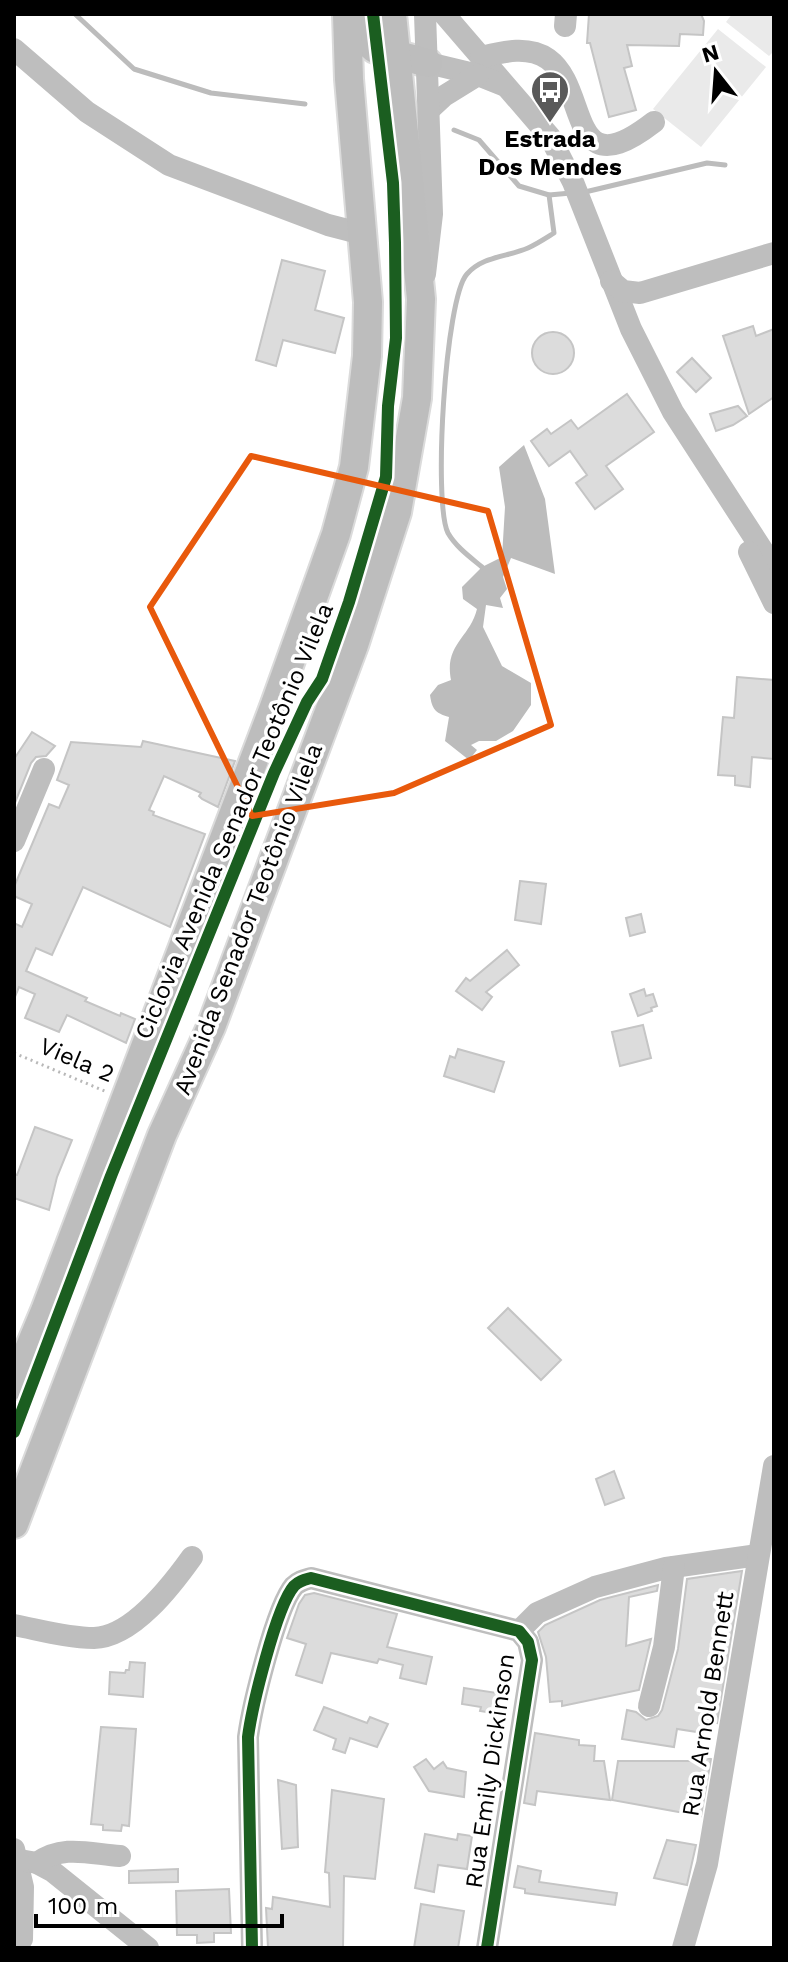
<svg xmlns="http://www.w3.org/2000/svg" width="788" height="1962" font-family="'Work Sans',sans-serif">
<rect width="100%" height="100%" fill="#fff"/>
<g fill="#eaeaea">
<polygon points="732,14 774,14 774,51 769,56 726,22"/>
<polygon points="718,29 766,67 701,147 653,109"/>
</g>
<path fill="#bcbcbc" d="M 524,445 L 545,499 L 555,574 L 511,558 L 503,577 L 507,589 L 500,598 L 503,608 L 486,605 L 483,627 L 502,666 L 531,683 L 531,705 L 513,731 L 496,741 L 479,741 L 471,745 L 477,750 L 469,760 L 445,741 L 449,717 C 435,713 432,709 430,695 L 438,685 L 451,680 C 444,644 470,638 477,609 L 463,599 L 462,587 L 482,567 L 502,557 L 505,507 L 499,467 Z"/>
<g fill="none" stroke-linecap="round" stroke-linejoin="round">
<g stroke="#bcbcbc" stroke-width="5">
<polyline points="75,14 134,69 211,93 305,104"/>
<polyline points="454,130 479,140 519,186 549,195 571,193"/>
<polyline points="585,192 707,163 725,165"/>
<path d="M 482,567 C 470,557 456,547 448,533 C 433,504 445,298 467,274 C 483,256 507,257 528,248 C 537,244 546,238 554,233 L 549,195"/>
</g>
</g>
<g fill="#dcdcdc" stroke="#c5c5c5" stroke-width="2">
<polygon points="589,14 701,14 704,21 703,35 680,34 679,46 627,45 632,66 624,68 636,110 609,117 590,43 587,43"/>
<polygon points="282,260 325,271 315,310 344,318 335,353 283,340 276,366 256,360"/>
<polygon points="753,326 756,336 774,329 774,397 749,414 723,336"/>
<circle cx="553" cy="353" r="21"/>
<polygon points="692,358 711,378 696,392 677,372"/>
<polygon points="627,394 654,432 606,466 623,489 595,509 576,483 587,475 570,451 549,466 531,441 547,429 551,434 571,420 578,429"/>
<polygon points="738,406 747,416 733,425 716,431 710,414"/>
<polygon points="737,677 774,680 774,759 752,757 750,787 735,785 735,776 718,775 723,717 734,718"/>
<polygon points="32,732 55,746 46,756 36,757 31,763 14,805 14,759"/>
<polygon points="143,741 235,761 218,807 202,799 199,796 201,793 164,776 149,810 154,812 153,815 205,834 170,927 83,887 52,955 36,948 26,971 87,998 85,1001 120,1016 121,1013 135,1019 126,1043 67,1015 59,1032 25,1018 35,994 19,987 14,999 14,923 22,927 32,904 14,896 14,887 49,804 59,808 69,785 57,780 71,742 141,747"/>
<polygon points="520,881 546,884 541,924 515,920"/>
<polygon points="641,914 645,932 630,936 626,918"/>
<polygon points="507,950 519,965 486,992 492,997 482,1010 456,991 466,978 470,981"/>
<polygon points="644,989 646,996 653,994 657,1006 651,1008 652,1011 638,1016 630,994"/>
<polygon points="643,1025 651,1058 620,1066 612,1032"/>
<polygon points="458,1049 504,1062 494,1092 444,1076 450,1056 455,1058"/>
<polygon points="35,1127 72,1140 57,1177 49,1210 14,1198 14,1174 17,1175"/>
<polygon points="508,1308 561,1360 541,1380 488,1328"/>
<polygon points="614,1471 624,1498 605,1505 596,1479"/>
<polygon points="742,1571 717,1723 712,1722 710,1734 677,1729 674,1747 622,1739 627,1710 636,1712 646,1720 658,1716 662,1710 678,1649 687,1579"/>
<polygon points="658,1585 657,1591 629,1597 626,1646 651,1639 639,1690 562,1706 562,1701 550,1702 546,1657 538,1632 545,1625 600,1600"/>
<polygon points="314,1593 397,1614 387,1647 432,1657 426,1684 400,1678 403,1665 379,1659 377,1663 331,1653 322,1683 296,1675 306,1644 287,1638 299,1604 305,1595"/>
<polygon points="130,1662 145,1663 143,1697 109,1694 110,1672 125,1673 126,1670 129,1670"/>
<polygon points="464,1688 497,1693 493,1713 480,1711 481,1707 462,1704"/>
<polygon points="324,1707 367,1723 370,1717 388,1724 377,1747 350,1738 345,1753 333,1749 336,1739 314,1730"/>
<polygon points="101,1727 136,1729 129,1826 122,1825 121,1831 103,1830 103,1825 91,1824"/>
<polygon points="535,1733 579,1740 579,1745 595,1746 594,1761 604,1761 610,1800 537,1791 535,1805 524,1803"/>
<polygon points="695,1756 711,1759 701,1816 612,1800 618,1761 694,1761"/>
<polygon points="426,1759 434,1769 443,1762 447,1768 466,1772 464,1797 429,1791 414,1767"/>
<polygon points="278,1780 296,1785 298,1847 282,1849"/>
<polygon points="332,1790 384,1799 375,1879 344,1876 343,1948 268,1948 266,1908 272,1909 273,1897 330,1907 329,1873 325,1872"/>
<polygon points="425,1834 457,1840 458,1834 472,1836 467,1869 438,1865 434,1892 415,1888"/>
<polygon points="667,1840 696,1845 687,1885 654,1878"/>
<polygon points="518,1866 541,1871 539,1882 617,1893 615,1905 525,1893 525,1889 514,1887"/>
<polygon points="178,1869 178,1882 129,1883 129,1871"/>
<polygon points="229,1889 231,1933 214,1933 214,1942 197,1943 197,1935 177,1935 176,1891"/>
<polygon points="421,1904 464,1911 458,1948 414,1948"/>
</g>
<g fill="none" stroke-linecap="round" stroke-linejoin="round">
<defs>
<g id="major">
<polyline points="356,14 367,42 375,49 428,63"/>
<polyline points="14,1385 45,1311 274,707 336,534 354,467 367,356 368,302 349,79 347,14"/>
<polyline points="14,1524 162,1135 211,1027 354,645 397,512 417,398 421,299 392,14"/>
</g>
</defs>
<use href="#major" stroke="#dbdbdb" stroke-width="32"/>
<polyline stroke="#b8b8b8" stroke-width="3" stroke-dasharray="2 4" stroke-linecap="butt" points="14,1053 107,1092"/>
<g stroke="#bebebe" stroke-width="22">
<polyline points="444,14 550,137 573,182 631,329 673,412 774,568"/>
<polyline points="565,26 566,14"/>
<polyline points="14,49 87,112 169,165 328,225 363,234"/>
<path d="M 481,57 C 502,52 528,45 548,59 C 590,89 566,190 654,122"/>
<polyline points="428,63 478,75 503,85"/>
<polyline points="430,109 444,96 478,75"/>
<polyline points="425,274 432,214 425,14"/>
<polyline points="611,281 623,291 640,293 774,253"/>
<polyline points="749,552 774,603"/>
<polyline points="14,841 44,769"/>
<path d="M 14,1625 C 40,1630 68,1638 94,1638 C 133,1637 172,1585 192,1557"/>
<polyline points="519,1631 537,1613 595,1587 666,1568 758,1555"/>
<polyline points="649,1706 664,1647 674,1567"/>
<polyline points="14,1849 23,1887 22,1939"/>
<polyline points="14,1859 37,1863 52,1871 148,1948"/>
<path d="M 37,1863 C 63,1844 90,1854 120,1856"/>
<path d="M 252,1948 L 248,1737 C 252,1707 276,1607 294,1586 C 299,1581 304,1580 311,1578 L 519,1631 L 528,1642 L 532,1660 L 487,1948"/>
<polyline points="683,1948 707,1864 774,1466"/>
</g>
<use href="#major" stroke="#bdbdbd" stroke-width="28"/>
<defs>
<g id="cycleway">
<polyline points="14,1432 111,1176 274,773 307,702 322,679 349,602 386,477 388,406 396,338 395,243 393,183 373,14"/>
<path d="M 252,1948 L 248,1737 C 252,1707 276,1607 294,1586 C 299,1581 304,1580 311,1578 L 519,1631 L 528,1642 L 532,1660 L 487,1948"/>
</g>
</defs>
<use href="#cycleway" stroke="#fff" stroke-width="17"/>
<use href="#cycleway" stroke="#1b5e20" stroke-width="12"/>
</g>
<path fill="none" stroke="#e8590c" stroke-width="6" stroke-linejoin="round" d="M 251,456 L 488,511 L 551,725 L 394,793 L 252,816 L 150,607 Z"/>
<defs>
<symbol id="bus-pin" viewBox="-11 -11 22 30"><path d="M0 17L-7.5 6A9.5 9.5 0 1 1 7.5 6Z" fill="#595959" stroke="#fff"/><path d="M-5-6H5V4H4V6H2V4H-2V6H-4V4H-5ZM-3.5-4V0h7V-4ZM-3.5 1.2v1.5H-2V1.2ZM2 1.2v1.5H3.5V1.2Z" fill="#fff"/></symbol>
</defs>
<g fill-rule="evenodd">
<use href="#bus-pin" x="528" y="68" width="44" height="60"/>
</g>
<g text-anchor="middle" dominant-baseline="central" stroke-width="7" stroke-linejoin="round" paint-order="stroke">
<g font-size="24" font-weight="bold" fill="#000" stroke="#fff">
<text x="550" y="139">Estrada<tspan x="550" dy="28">Dos Mendes</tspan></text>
</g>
<g font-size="24" fill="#000" stroke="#fff">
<text transform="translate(234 821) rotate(-67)">Ciclovia Avenida Senador Teotônio Vilela</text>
<text transform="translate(248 919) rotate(-69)">Avenida Senador Teotônio Vilela</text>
<text transform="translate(77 1060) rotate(23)">Viela 2</text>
<text transform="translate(708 1704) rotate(-81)">Rua Arnold Bennett</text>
<text transform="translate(490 1771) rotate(-82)">Rua Emily Dickinson</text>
</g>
</g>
<rect width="788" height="1962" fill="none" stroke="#000000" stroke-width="32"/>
<g transform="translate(716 72) rotate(343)" stroke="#ffffff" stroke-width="6" paint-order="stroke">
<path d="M0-6L14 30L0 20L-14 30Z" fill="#000000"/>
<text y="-12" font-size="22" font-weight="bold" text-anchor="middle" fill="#000000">N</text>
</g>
<path d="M36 1914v12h246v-12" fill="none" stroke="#000000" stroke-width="4"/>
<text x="48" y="1914" font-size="24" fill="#000000" stroke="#ffffff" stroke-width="6" paint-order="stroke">100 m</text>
</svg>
